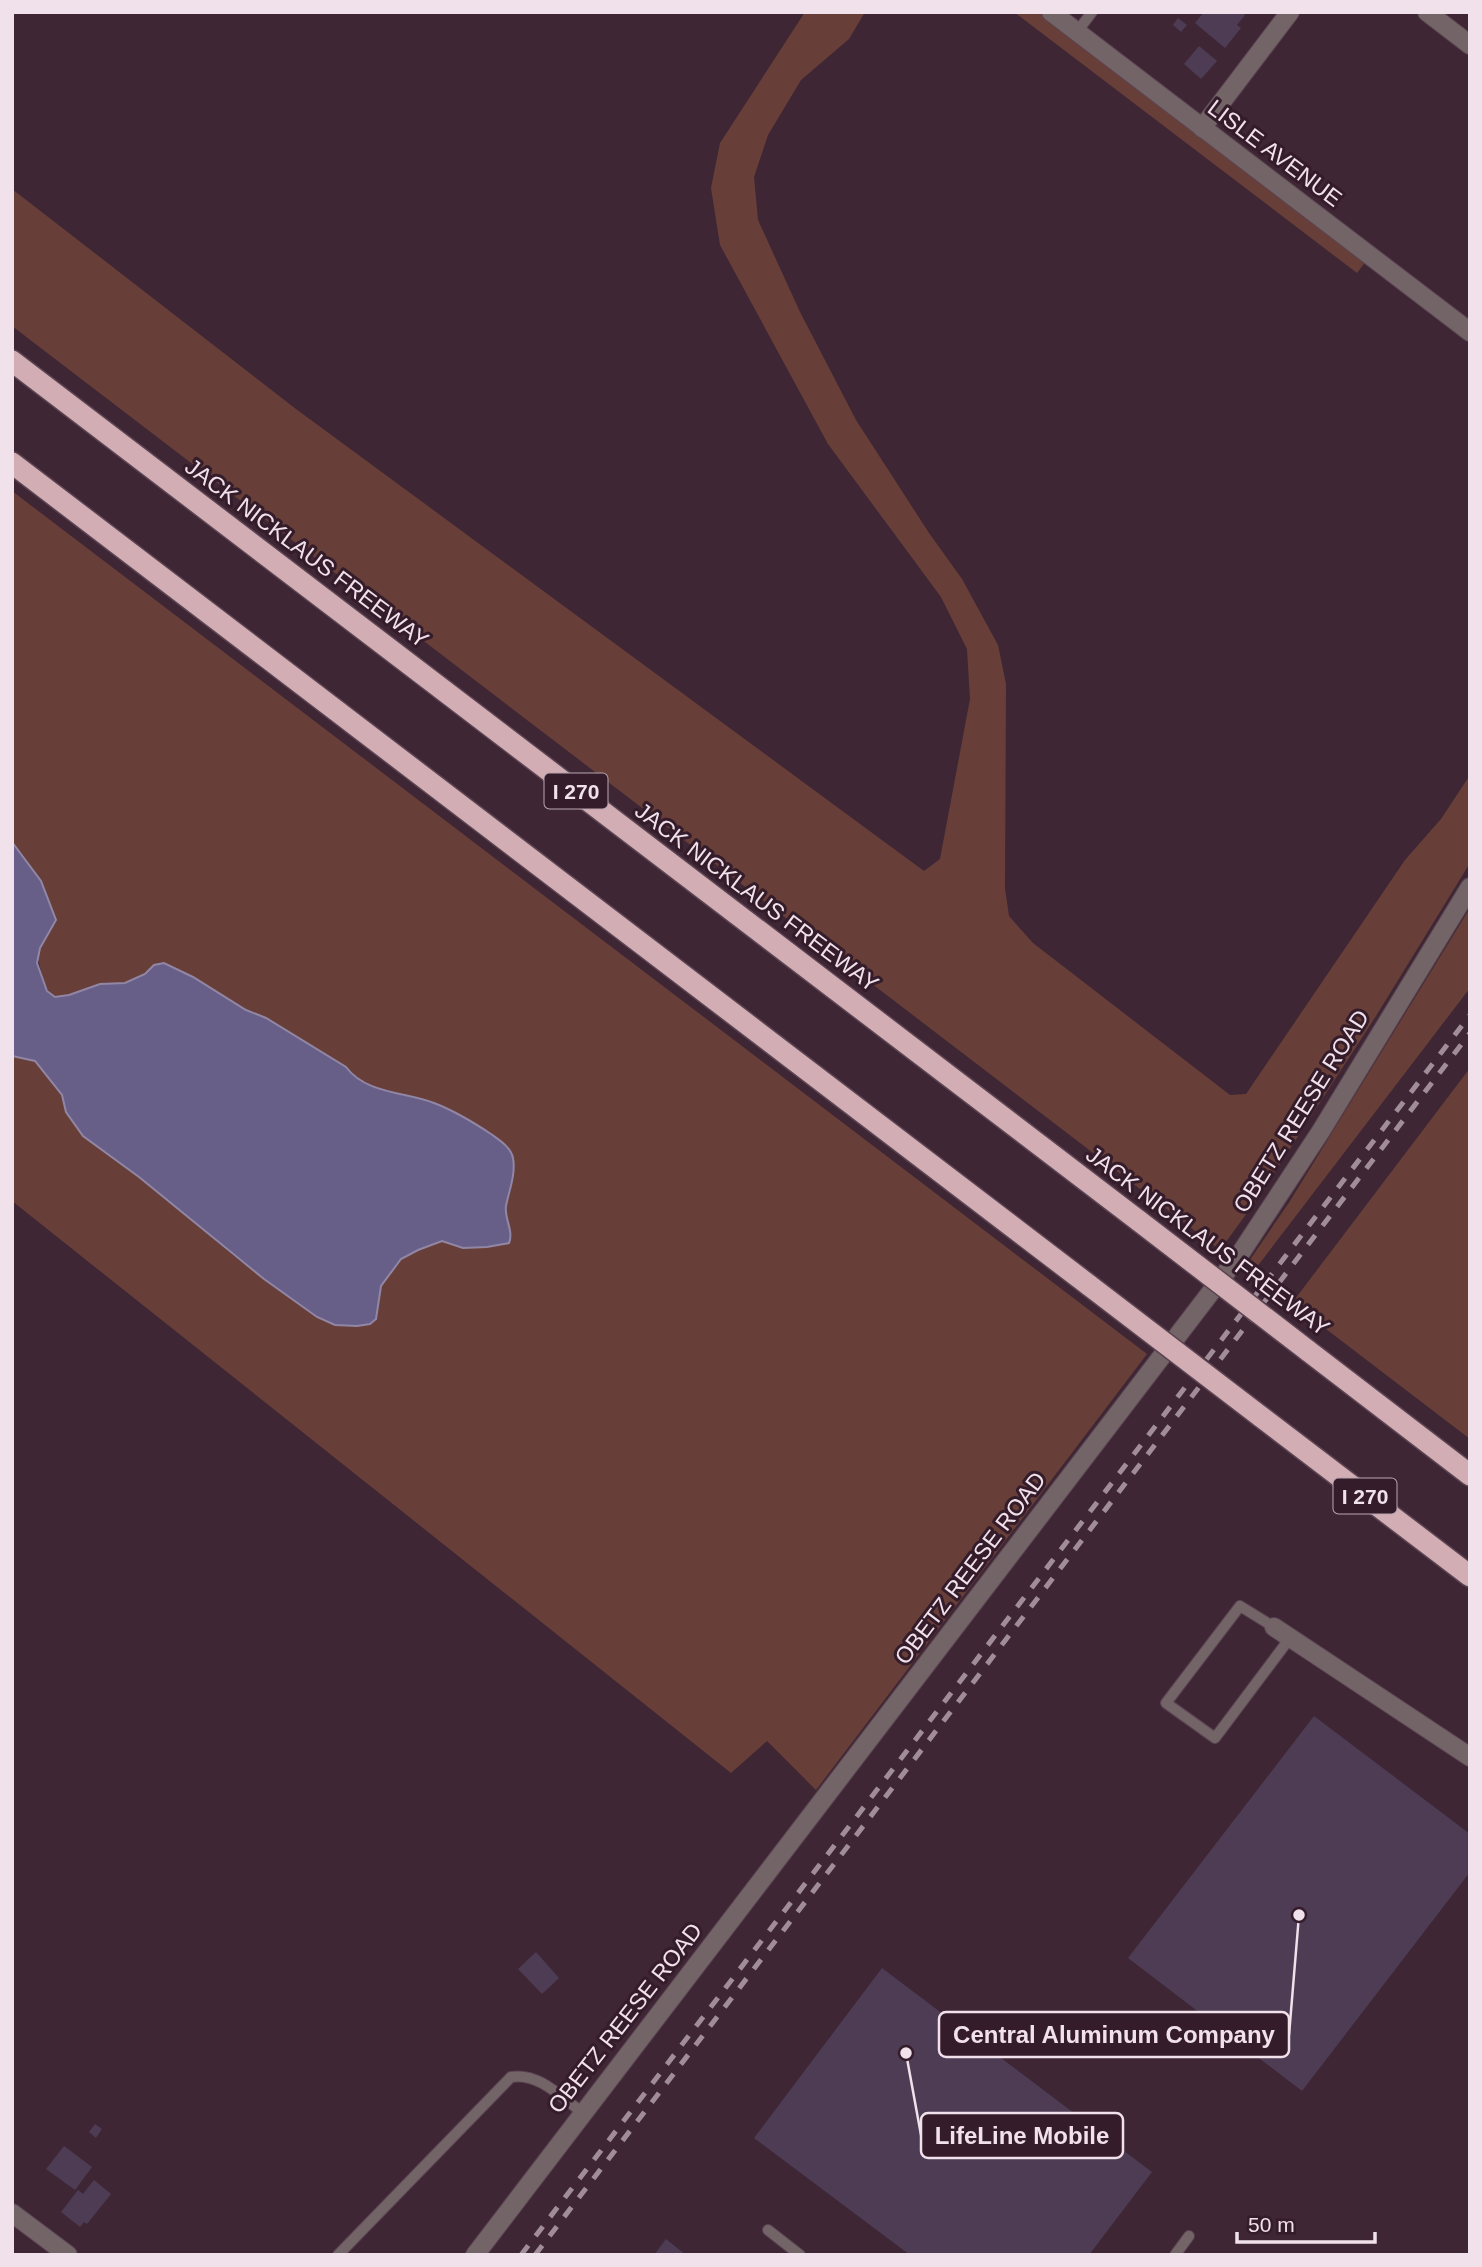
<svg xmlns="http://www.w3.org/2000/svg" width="1482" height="2267" font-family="Arial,sans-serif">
<rect width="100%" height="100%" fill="#3e2635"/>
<g fill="#683f38">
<polygon points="805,12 865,12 849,39 801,80 768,135 754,177 758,220 800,312 856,420 929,533 962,579 998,645 1006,684 1005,888 1009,916 1033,943 1230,1095 1246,1094 1405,860 1441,819 1470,775 1470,863 1376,1016 1260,1195 1220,1250 12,326 12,189 296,409 924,871 940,859 970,699 967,649 941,597 828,444 720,245 711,188 720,143"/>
<polygon points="1014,12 1040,12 1366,261 1357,273"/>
<path d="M 12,491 L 1147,1354 L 816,1790 L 767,1741 L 731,1773 L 12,1201 L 12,1056 L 35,1061 L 62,1095 L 66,1112 L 83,1136 L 139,1177 L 234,1256 L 291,1299 L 317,1317 L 335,1325 L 358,1326 L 370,1324 L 376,1319 L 381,1286 L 401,1259 L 418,1250 L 442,1241 L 463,1248 L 487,1247 L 503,1245 L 511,1238 L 505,1210 L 511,1190 L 512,1158 L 413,1096 L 391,1093 L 363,1082 L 351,1074 L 346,1067 L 266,1018 L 246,1010 L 193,977 L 164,963 L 154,965 L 145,974 L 125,983 L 101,984 L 69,995 L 55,997 C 47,991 46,987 43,978 C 36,953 36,955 50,931 L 41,881 L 12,842 Z"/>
<polygon points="1470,908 1470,988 1253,1272 1245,1267 1290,1201"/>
<polygon points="1470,1068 1470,1439 1292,1303"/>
</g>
<path fill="#685f88" stroke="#9186a5" stroke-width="2" d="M 12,842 L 41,881 L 56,920 L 40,948 L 37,963 L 47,991 L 55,997 L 69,995 L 100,984 L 125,983 L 145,974 L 154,965 L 164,963 L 193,977 L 246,1010 L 266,1018 L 346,1067 C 366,1094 406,1092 434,1103 C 455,1111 473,1122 491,1134 C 499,1140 511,1147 513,1158 C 516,1174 509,1191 506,1206 C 504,1218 514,1231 509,1243 L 487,1247 L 463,1248 L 442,1241 L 418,1250 L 401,1259 L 381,1286 L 376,1319 L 370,1324 L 357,1326 L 335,1325 L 317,1317 L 264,1279 L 139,1177 L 83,1136 L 66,1112 L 62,1095 L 35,1061 L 12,1056 Z"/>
<g fill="#4d3c53">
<polygon points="1204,12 1241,12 1245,15 1237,25 1241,28 1225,48 1195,23"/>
<polygon points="1178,18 1187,25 1181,32 1173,25"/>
<polygon points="1199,46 1217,61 1201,79 1184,64"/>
<polygon points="1314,1716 1470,1834 1470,1872 1302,2091 1128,1958"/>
<polygon points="536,1952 559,1978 542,1994 518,1969"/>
<polygon points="882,1968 1152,2172 1089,2255 910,2255 754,2138"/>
<polygon points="95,2124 102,2129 96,2138 89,2132"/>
<polygon points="64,2146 92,2167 75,2190 46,2169"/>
<polygon points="94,2180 111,2194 87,2224 84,2222 80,2227 61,2212 78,2190 83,2194"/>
<polygon points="666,2239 686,2255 654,2255"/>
</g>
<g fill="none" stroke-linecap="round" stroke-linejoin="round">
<defs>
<g id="service">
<polyline points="1077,32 1092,12"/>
<polyline points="1274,1627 1240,1606 1166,1703 1215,1738 1290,1638"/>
<polyline points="768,2230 800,2255"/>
<path d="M 338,2255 L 511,2077 C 539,2072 562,2098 583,2113"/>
<polyline points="1175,2255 1189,2236"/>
</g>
<g id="minor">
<polyline points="1427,12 1470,45"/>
<polyline points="1202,128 1290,12"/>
<polyline points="1274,1627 1470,1757"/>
<polyline points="12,2213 68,2255"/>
</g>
<g id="tertiary">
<polyline points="1051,12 1470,332"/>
<polyline points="475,2255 1240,1254 1321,1131 1470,887"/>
</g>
<g id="motorway">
<polyline points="12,361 1139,1221"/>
<polyline points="12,463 1090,1286"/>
<polyline points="1307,1350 1470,1475"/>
<polyline points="1260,1416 1470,1576"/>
</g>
</defs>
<use href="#service" stroke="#5b4452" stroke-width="12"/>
<use href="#minor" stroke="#5b4452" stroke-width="20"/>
<use href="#tertiary" stroke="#5b4452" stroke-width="20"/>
<use href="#motorway" stroke="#5b4452" stroke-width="24"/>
<use href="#service" stroke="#736467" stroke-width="10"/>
<use href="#minor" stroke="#736467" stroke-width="18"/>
<use href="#tertiary" stroke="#736467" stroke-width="18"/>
<use href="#motorway" stroke="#d2adb3" stroke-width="21"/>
<g stroke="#a18d99" stroke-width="5" stroke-dasharray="12 12" stroke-linecap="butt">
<polyline points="521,2255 1470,1015"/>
<polyline points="535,2255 1470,1033"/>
</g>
<defs>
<g id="motorway-bridge">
<polyline points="1139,1221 1307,1350"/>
<polyline points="1090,1286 1260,1416"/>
</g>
</defs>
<use href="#motorway-bridge" stroke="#5b4452" stroke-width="24" stroke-linecap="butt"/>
<use href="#motorway-bridge" stroke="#d2adb3" stroke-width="21"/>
</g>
<g text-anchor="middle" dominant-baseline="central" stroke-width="6" stroke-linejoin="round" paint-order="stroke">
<g fill="#341c2b" stroke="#b8a6b1" stroke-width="2">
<rect x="544.5" y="773.5" width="63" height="35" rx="5"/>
<rect x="1333.5" y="1478.5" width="63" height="35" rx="5"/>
</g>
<g font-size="21" font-weight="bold" fill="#f1e1ea">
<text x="576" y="791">I 270</text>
<text x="1365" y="1496">I 270</text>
</g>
<g font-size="23" fill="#f1e1ea" stroke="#341c2b">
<text transform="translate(1275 153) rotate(37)">LISLE AVENUE</text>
<text transform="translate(307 553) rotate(37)">JACK NICKLAUS FREEWAY</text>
<text transform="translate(757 897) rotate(37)">JACK NICKLAUS FREEWAY</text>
<text transform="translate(1301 1111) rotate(-58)">OBETZ REESE ROAD</text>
<text transform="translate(1208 1241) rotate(37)">JACK NICKLAUS FREEWAY</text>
<text transform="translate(970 1568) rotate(-53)">OBETZ REESE ROAD</text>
<text transform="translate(625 2018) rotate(-52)">OBETZ REESE ROAD</text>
</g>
</g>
<path fill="none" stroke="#f1e1ea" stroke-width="2.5" d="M1299 1915L1289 2035M906 2053L921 2135"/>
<g fill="#f1e1ea" stroke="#341c2b" stroke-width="2.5">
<circle cx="1299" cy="1915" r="7"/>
<circle cx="906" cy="2053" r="7"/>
</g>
<g fill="#341c2b" stroke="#f1e1ea" stroke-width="2.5">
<rect x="939" y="2012" width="350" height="45" rx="7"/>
<rect x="921" y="2113" width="202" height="45" rx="7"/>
</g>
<g font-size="24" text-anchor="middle" font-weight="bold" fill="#f1e1ea">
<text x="1114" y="2043">Central Aluminum Company</text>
<text x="1022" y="2144">LifeLine Mobile</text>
</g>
<rect width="1482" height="2267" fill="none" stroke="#f1e1ea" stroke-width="28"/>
<path d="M1237 2232v10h138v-10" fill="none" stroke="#f1e1ea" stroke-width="3.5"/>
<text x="1248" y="2232" font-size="21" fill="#f1e1ea" stroke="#341c2b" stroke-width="5" paint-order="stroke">50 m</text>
</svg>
